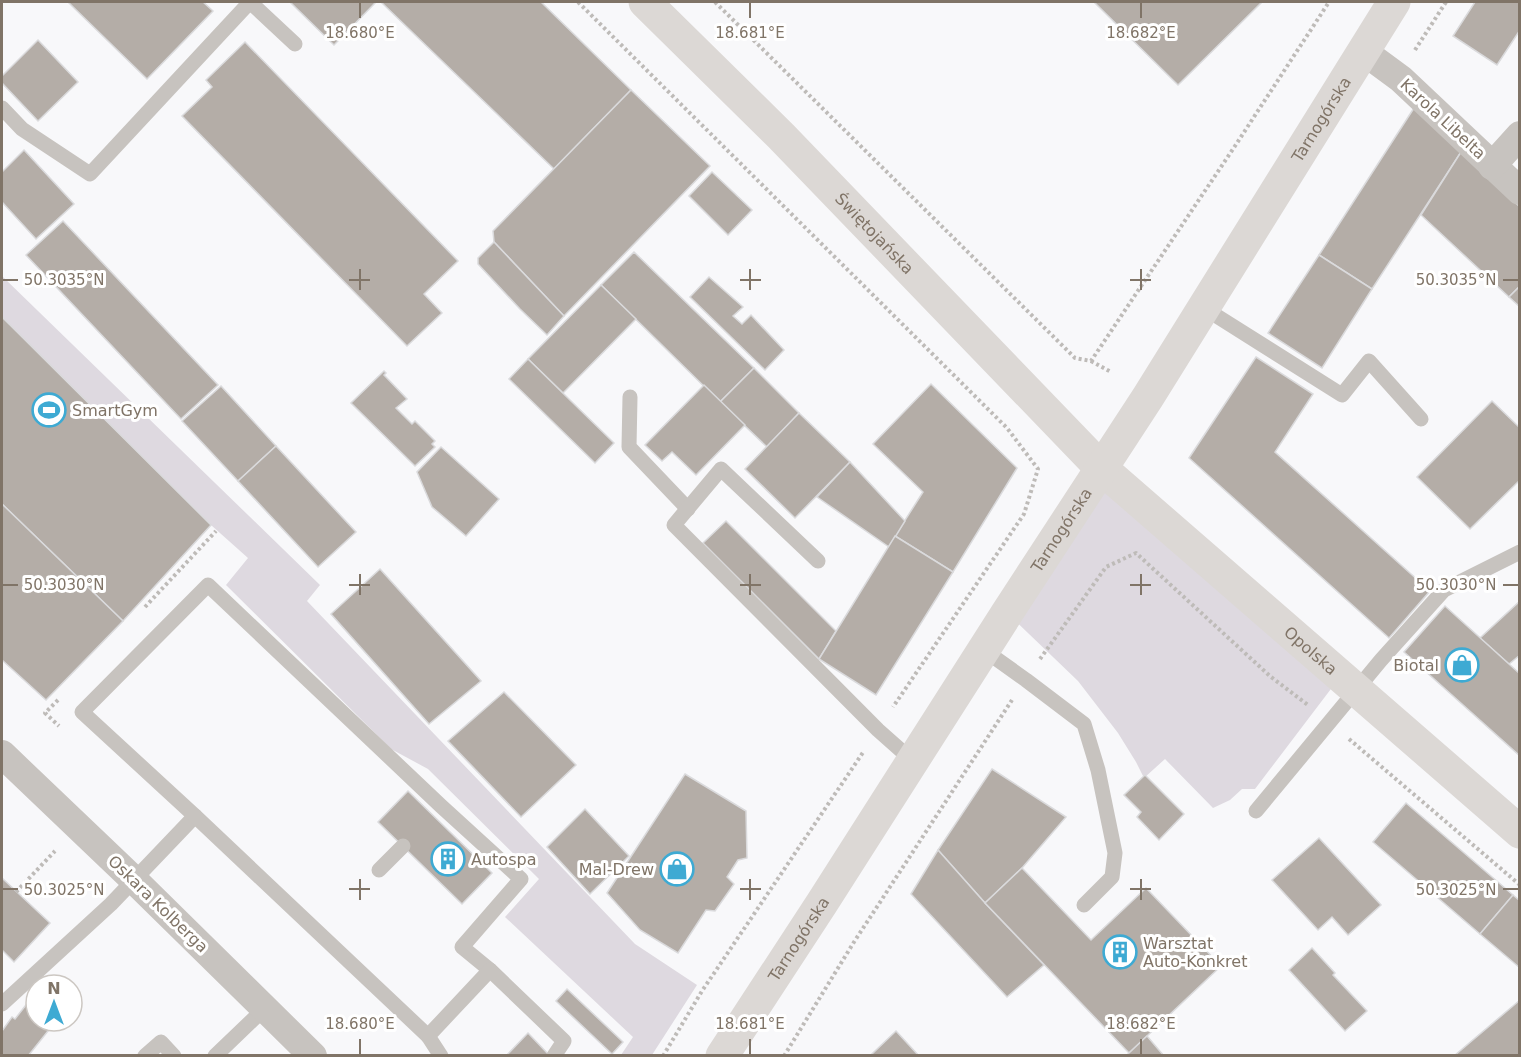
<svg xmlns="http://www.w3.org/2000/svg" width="1521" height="1057" font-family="'DejaVu Sans',sans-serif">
<rect width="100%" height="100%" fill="#f8f8fa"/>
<g fill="#ded9e0">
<polygon points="2,276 320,585 307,601 635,944 697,985 652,1055 621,1055 633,1037 505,917 539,879 428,769 391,749 226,585 248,558 211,525 2,317"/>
<polygon points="1101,468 1340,677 1255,789 1242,789 1230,800 1213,808 1165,759 1144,778 1136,762 1118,733 1078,681 1007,613"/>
</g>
<g fill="#b4ada7" stroke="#dadadc" stroke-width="1.5">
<polygon points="68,2 203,2 213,11 147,79"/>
<polygon points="290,2 376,2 334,45"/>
<polygon points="381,2 541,2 631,90 554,169"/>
<polygon points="1094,2 1262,2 1178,85"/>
<polygon points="1475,2 1520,2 1520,30 1497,65 1453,36"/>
<polygon points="38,40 78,82 38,121 2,83 2,76"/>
<polygon points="245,42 458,261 424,294 442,313 407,346 182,116 212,87 206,80"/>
<polygon points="631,90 710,166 564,316 494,242 493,231"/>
<polygon points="1414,108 1461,152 1372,289 1319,255"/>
<polygon points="24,150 74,204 36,239 2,202 2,172"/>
<polygon points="1461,152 1520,207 1520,286 1509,297 1421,215"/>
<polygon points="712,172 752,210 728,235 689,196"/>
<polygon points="63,221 218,385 181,419 26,255"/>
<polygon points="494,242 564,316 547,335 520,309 478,264 478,258"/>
<polygon points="634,252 754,368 720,402 601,285"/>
<polygon points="1319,255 1372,289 1322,368 1268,333"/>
<polygon points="709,277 743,307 733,316 742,324 751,315 784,350 765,370 690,297"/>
<polygon points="601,285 636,319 563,393 528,359"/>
<polygon points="1520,286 1520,307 1509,297"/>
<polygon points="2,317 211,525 123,621 2,504"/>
<polygon points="1256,357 1313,394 1275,452 1430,591 1389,638 1189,458"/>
<polygon points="528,359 614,443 595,463 509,379"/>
<polygon points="754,368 799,413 767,447 720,402"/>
<polygon points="384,371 386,373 384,375 407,399 396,408 412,424 415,421 435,441 432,444 435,447 415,466 351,403"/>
<polygon points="931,384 1017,468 953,572 895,536 923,492 873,444"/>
<polygon points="704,385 745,425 696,475 672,452 662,461 645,445"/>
<polygon points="221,386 276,446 238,481 182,421"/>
<polygon points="1492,401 1520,428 1520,480 1470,529 1417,477"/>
<polygon points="799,413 850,462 795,518 745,469"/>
<polygon points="276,446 356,532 318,567 238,481"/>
<polygon points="441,447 499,499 466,536 432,507 417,472"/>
<polygon points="850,462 905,521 889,547 817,497"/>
<polygon points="2,504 123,621 46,700 2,660"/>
<polygon points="726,521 836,631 819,659 703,543"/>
<polygon points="895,536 953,572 876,695 819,659"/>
<polygon points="380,569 481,681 429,724 331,614"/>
<polygon points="1520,601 1520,655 1509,664 1480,638"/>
<polygon points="1445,606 1520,674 1520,756 1404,652"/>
<polygon points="504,692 576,765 521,817 448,741"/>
<polygon points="992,769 1066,817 1022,868 985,903 938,850"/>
<polygon points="685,774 746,811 747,858 738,860 727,877 734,884 715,911 706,910 678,953 640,930 607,893"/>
<polygon points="1145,775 1184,814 1159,840 1137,817 1141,812 1124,795"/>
<polygon points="408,791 492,873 462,904 378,822"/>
<polygon points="1406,803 1513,895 1480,934 1373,842"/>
<polygon points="585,809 629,856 590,894 547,847"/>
<polygon points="1319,838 1381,905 1348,935 1332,917 1318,930 1272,880"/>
<polygon points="938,850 985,903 1044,965 1007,997 911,894"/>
<polygon points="1022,868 1091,940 1146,888 1221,966 1129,1053 985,903"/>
<polygon points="2,878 50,923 14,962 2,950"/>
<polygon points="1513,895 1520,901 1520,968 1480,934"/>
<polygon points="1312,948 1335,973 1333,975 1367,1011 1345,1031 1289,970"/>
<polygon points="567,989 623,1042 612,1054 556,1001"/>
<polygon points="36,999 36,1021 56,1021 28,1056 2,1056 2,1031 12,1017 15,1019 26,1005 29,1008"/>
<polygon points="1520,1000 1520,1056 1454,1056"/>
<polygon points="896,1031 919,1056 873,1056 872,1054"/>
<polygon points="528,1033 550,1056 506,1056"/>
<polygon points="1147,1036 1164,1056 1126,1056 1129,1053"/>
</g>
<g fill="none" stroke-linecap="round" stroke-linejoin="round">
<g stroke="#bebbb8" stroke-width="4" stroke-dasharray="3 3" stroke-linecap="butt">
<polyline points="578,2 1007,428 1038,469 1024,514 893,707"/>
<polyline points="715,2 1075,358 1091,361 1235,146 1329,2"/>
<polyline points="1415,50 1446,2"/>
<polyline points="1091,361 1111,372"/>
<polyline points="145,607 216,531"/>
<polyline points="1040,659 1106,567 1136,553 1271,677 1308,705"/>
<polyline points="58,700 45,713 59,726"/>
<polyline points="1349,739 1520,885"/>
<polyline points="16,892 55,851"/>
<polyline points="663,1056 702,991 864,751"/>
<polyline points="784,1056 854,942 1012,700"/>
</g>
<g stroke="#c7c3bf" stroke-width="15">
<polyline points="2,108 22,129 90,174 250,2 295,44"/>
<polyline points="1204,308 1342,395 1369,361 1421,419"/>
<polyline points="630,397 629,447 688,509"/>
<polyline points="818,561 721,469 674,525 878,730 913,761"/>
<polyline points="984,650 1026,680 1084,724 1098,770 1115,853 1112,877 1084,905"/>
<polyline points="1256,811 1381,660 1444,590 1520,552"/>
<polyline points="379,870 403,846"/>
<polyline points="2,1004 111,904 195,816"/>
<polyline points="428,1036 195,816 82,712 208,585 441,806 521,879 462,947 490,970"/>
<polyline points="145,1056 161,1042 174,1056"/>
<polyline points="215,1056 265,1008"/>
<polyline points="441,1056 428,1036 490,970 564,1041 554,1056"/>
</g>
<g stroke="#c7c3bf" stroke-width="28">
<polyline points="1363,51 1401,79 1520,191"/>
<polyline points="1492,166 1520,135"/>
<polyline points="2,754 134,880 313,1056"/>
</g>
<g stroke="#dcd8d5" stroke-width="33">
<path id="s1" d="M 645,2 L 781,136 L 1101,468 L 1520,832"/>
<path id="s2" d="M 722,1056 L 822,903 L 1007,613 L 1148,397 L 1394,2"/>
</g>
</g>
<path fill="none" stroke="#807467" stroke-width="2" d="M 360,3 L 360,18M 750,3 L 750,18M 1141,3 L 1141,18M 360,269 L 360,290M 750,269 L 750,290M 1141,269 L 1141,290M 3,280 L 18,280M 349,280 L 370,280M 740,280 L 761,280M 1130,280 L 1151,280M 1503,280 L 1518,280M 360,574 L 360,595M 750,574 L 750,595M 1141,574 L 1141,595M 3,585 L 18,585M 349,585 L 370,585M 740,585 L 761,585M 1130,585 L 1151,585M 1503,585 L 1518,585M 360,879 L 360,900M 750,879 L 750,900M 1141,879 L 1141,900M 3,889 L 18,889M 349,889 L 370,889M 740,889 L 761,889M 1130,889 L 1151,889M 1503,889 L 1518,889M 360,1039 L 360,1054M 750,1039 L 750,1054M 1141,1039 L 1141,1054"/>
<defs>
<symbol id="stadium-ring" viewBox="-11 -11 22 22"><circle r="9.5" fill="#fff" stroke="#3eaad3" stroke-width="1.5"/><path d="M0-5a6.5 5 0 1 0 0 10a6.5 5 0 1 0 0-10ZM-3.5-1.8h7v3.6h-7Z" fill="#3eaad3"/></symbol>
<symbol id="shop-ring" viewBox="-11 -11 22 22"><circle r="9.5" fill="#fff" stroke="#3eaad3" stroke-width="1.5"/><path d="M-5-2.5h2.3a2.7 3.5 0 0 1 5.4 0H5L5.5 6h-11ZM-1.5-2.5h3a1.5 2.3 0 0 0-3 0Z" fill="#3eaad3"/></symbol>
<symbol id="building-ring" viewBox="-11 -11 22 22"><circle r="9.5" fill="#fff" stroke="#3eaad3" stroke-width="1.5"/><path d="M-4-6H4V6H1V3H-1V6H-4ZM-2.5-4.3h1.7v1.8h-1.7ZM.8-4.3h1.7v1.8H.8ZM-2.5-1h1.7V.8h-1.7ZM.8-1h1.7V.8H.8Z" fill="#3eaad3"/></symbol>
</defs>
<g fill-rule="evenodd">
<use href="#stadium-ring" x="30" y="391" width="38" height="38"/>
<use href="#shop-ring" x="1443" y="646" width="38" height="38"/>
<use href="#building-ring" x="429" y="840" width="38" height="38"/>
<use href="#shop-ring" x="658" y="850" width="38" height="38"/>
<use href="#building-ring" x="1101" y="933" width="38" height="38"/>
</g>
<g text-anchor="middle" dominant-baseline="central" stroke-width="6" stroke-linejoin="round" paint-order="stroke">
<g font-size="16" fill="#807467" stroke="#fff">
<text transform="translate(1443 119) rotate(43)">Karola Libelta</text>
<text stroke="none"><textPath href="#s2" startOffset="1112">Tarnogórska</textPath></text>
<text stroke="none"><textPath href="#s1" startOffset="326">Świętojańska</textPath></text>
<text stroke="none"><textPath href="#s2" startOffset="626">Tarnogórska</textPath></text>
<text stroke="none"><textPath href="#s1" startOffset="930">Opolska</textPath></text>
<text transform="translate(158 904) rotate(44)">Oskara Kolberga</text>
<text stroke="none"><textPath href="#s2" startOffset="140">Tarnogórska</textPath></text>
</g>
<g font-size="16" fill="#807467" stroke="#fff" text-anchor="start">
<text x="72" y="410">SmartGym</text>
<text x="1439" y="665" text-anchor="end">Biotal</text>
<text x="471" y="859">Autospa</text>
<text x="654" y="869" text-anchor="end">Mal-Drew</text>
<text x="1143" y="943">Warsztat<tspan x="1143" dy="18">Auto-Konkret</tspan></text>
</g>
</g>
<g font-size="15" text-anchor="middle" fill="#807467" stroke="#fff" stroke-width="6" stroke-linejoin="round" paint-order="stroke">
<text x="360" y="38">18.680°E</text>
<text x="750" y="38">18.681°E</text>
<text x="1141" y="38">18.682°E</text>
<text x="64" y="285">50.3035°N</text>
<text x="1456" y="285">50.3035°N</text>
<text x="64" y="590">50.3030°N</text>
<text x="1456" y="590">50.3030°N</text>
<text x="64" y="895">50.3025°N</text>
<text x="1456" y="895">50.3025°N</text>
<text x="360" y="1029">18.680°E</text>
<text x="750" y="1029">18.681°E</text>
<text x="1141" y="1029">18.682°E</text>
</g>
<rect width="1521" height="1057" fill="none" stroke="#807467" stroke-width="6"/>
<g transform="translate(54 1003)"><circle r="28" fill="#ffffff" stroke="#ccc7c2" stroke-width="1.5"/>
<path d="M0-4.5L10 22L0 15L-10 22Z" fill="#3eaad3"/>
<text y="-9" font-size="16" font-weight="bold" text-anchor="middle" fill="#807467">N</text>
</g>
</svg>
